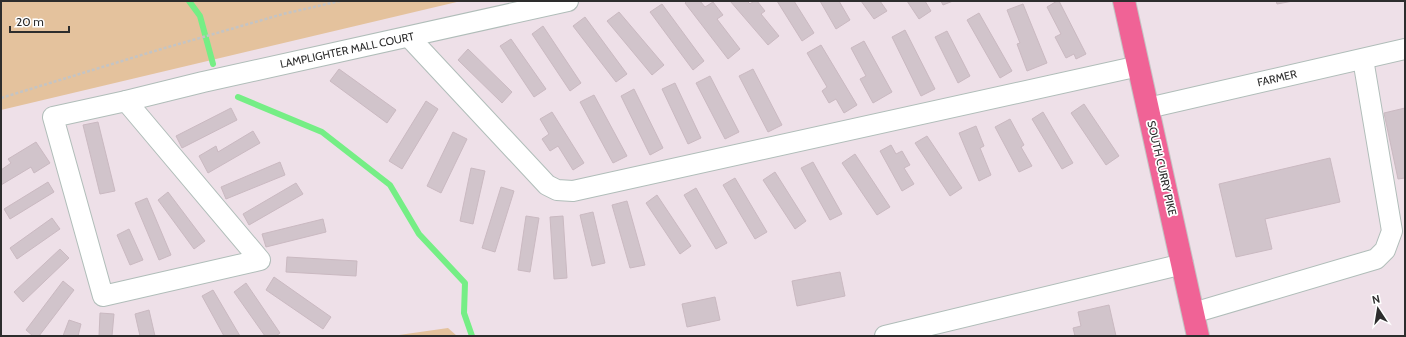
<svg xmlns="http://www.w3.org/2000/svg" width="1406" height="337" font-family="Cabin,sans-serif">
<rect width="100%" height="100%" fill="#eee0e8"/>
<g fill="#e4c29d">
<polygon points="1,1 461,1 1,110"/>
<polygon points="448,328 457,336 392,336"/>
</g>
<g fill="none" stroke-linecap="round" stroke-linejoin="round">
<g stroke="#75ee85" stroke-width="6">
<polyline points="189,1 200,16 213,64"/>
<polyline points="238,97 322,132 390,185 419,234 465,283 464,313 472,336"/>
</g>
</g>
<g fill="#d1c4cb" stroke="#cab9c1">
<polygon points="687,1 700,1 705,7 713,2 723,15 717,19 740,49 728,59 685,3"/>
<polygon points="730,1 747,1 750,4 754,1 757,1 765,11 761,14 779,36 768,45"/>
<polygon points="777,1 794,1 814,33 802,41"/>
<polygon points="820,1 839,1 850,20 836,29"/>
<polygon points="861,1 880,1 887,11 874,19"/>
<polygon points="907,1 925,1 931,11 919,19"/>
<polygon points="941,1 953,1 943,5"/>
<polygon points="1057,1 1059,1 1086,54 1076,59 1074,54 1066,58 1055,37 1061,34 1047,7"/>
<polygon points="1276,1 1293,1 1277,4"/>
<polygon points="662,4 704,61 693,70 650,12"/>
<polygon points="1023,4 1047,63 1027,71 1017,44 1020,43 1007,10"/>
<polygon points="619,12 664,65 652,75 607,21"/>
<polygon points="979,13 1012,71 1000,78 967,20"/>
<polygon points="585,17 627,74 616,82 573,26"/>
<polygon points="543,26 581,83 570,91 532,34"/>
<polygon points="905,30 935,89 921,96 892,37"/>
<polygon points="947,31 970,76 958,83 935,37"/>
<polygon points="511,39 546,89 534,97 500,46"/>
<polygon points="864,41 892,92 873,103 860,79 866,76 851,48"/>
<polygon points="821,45 857,105 844,113 836,99 829,103 822,91 827,87 807,53"/>
<polygon points="468,49 512,92 502,103 458,60"/>
<polygon points="339,69 396,110 387,123 330,81"/>
<polygon points="753,69 782,125 768,132 739,76"/>
<polygon points="710,76 739,132 725,139 696,83"/>
<polygon points="675,83 701,138 688,144 662,89"/>
<polygon points="634,89 663,148 650,155 621,96"/>
<polygon points="594,95 627,156 613,163 580,102"/>
<polygon points="426,101 438,109 402,169 389,161"/>
<polygon points="1084,104 1119,156 1106,165 1071,113"/>
<polygon points="231,108 237,120 182,148 176,136"/>
<polygon points="1405,108 1405,178 1398,179 1384,113"/>
<polygon points="552,112 584,163 573,170 558,146 550,151 542,139 549,134 540,119"/>
<polygon points="1043,112 1073,163 1062,169 1032,119"/>
<polygon points="1010,119 1024,145 1021,147 1032,166 1019,172 995,127"/>
<polygon points="98,122 115,191 100,194 83,125"/>
<polygon points="976,126 984,146 980,148 991,175 979,181 959,133"/>
<polygon points="253,131 260,143 208,173 199,156 216,146 218,152"/>
<polygon points="453,132 467,139 441,193 427,186"/>
<polygon points="927,136 962,188 950,196 915,143"/>
<polygon points="36,142 50,163 34,173 31,167 1,185 1,170 11,163 8,159"/>
<polygon points="891,145 896,154 902,151 910,165 904,168 914,184 902,191 880,151"/>
<polygon points="855,154 890,207 877,215 842,163"/>
<polygon points="1330,158 1340,202 1265,219 1272,249 1236,257 1219,184"/>
<polygon points="280,162 285,175 226,199 221,187"/>
<polygon points="813,162 842,214 830,220 801,168"/>
<polygon points="471,168 485,171 473,224 460,221"/>
<polygon points="775,172 806,221 795,229 763,180"/>
<polygon points="735,178 767,232 755,239 723,185"/>
<polygon points="48,182 54,192 10,219 4,209"/>
<polygon points="296,183 303,194 249,225 243,214"/>
<polygon points="501,187 514,191 495,252 482,248"/>
<polygon points="696,188 727,243 716,249 684,195"/>
<polygon points="168,192 205,241 194,249 158,200"/>
<polygon points="657,195 691,246 680,254 646,203"/>
<polygon points="147,198 171,255 159,260 135,203"/>
<polygon points="627,201 645,265 630,268 612,205"/>
<polygon points="593,212 605,263 592,266 580,215"/>
<polygon points="526,216 539,218 530,272 518,270"/>
<polygon points="563,216 567,278 554,279 550,217"/>
<polygon points="52,218 60,229 17,259 10,248"/>
<polygon points="323,219 326,232 266,247 262,234"/>
<polygon points="129,229 143,260 130,265 117,235"/>
<polygon points="60,249 69,258 23,302 14,292"/>
<polygon points="287,257 357,261 356,276 286,272"/>
<polygon points="840,272 845,296 797,306 792,281"/>
<polygon points="274,277 331,317 323,329 266,290"/>
<polygon points="63,281 74,290 39,336 33,336 26,330"/>
<polygon points="246,283 280,333 276,336 265,336 234,292"/>
<polygon points="213,290 240,336 224,336 202,296"/>
<polygon points="715,297 720,320 687,327 682,304"/>
<polygon points="1109,305 1116,336 1075,336 1073,328 1081,326 1078,312"/>
<polygon points="149,310 155,336 140,336 135,314"/>
<polygon points="100,313 114,314 112,336 99,336"/>
<polygon points="69,320 81,324 78,336 63,336"/>
</g>
<g fill="none" stroke-linecap="round" stroke-linejoin="round">
<defs>
<g id="minor">
<polyline points="409,37 547,185 557,190 573,191 1139,66"/>
<polygon points="126,101 260,260 103,296 53,117"/>
<polyline points="126,101 203,82 568,1"/>
<polyline points="1148,108 1405,49"/>
<polyline points="1193,313 1376,259 1385,250 1392,231 1363,59"/>
<polyline points="885,336 1183,264"/>
</g>
<polyline id="major" points="1124,1 1198,336"/>
</defs>
<use href="#minor" stroke="#b0bdb9" stroke-width="22"/>
<use href="#major" stroke="#c4c4c4" stroke-width="24"/>
<polyline stroke="#c4c4c4" stroke-width="2.5" stroke-dasharray="3 2" stroke-linecap="butt" points="1,98 158,50 283,14 340,1"/>
<use href="#minor" stroke="#fff" stroke-width="20"/>
<use href="#major" stroke="#f06396" stroke-width="22"/>
</g>
<g text-anchor="middle" dominant-baseline="central" stroke-width="3.5" stroke-linejoin="round" paint-order="stroke">
<g font-size="11" fill="#2d2d2d" stroke="#fff">
<text transform="translate(347 50) rotate(-12)">LAMPLIGHTER MALL COURT</text>
<text transform="translate(1277 78) rotate(-13)">FARMER</text>
<text transform="translate(1162 168) rotate(77)">SOUTH CURRY PIKE</text>
</g>
</g>
<rect width="1406" height="337" fill="none" stroke="#2d2d2d" stroke-width="4"/>
<g transform="translate(1378 309) rotate(348)" stroke="#ffffff" stroke-width="3" paint-order="stroke">
<path d="M0-3L7 15L0 10L-7 15Z" fill="#2d2d2d"/>
<text y="-6" font-size="11" font-weight="bold" text-anchor="middle" fill="#2d2d2d">N</text>
</g>
<path d="M10 26v6h59v-6" fill="none" stroke="#2d2d2d" stroke-width="2"/>
<text x="16" y="26" font-size="12" fill="#2d2d2d" stroke="#ffffff" stroke-width="3" paint-order="stroke">20 m</text>
</svg>
